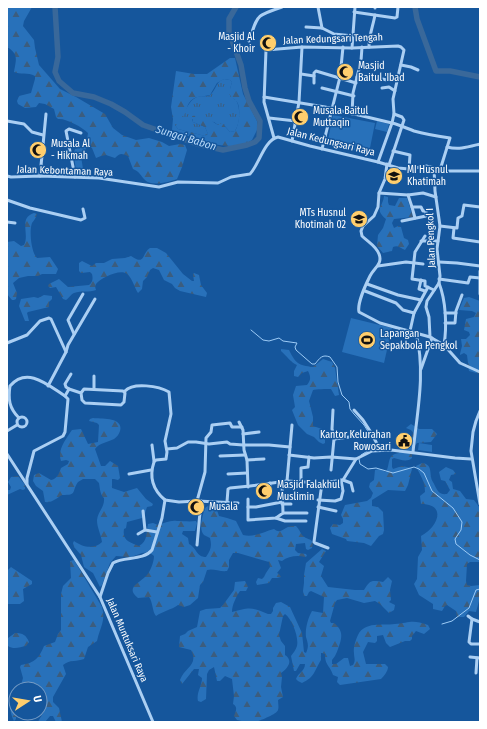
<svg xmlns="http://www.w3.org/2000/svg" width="487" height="729" font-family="'Fira Sans Condensed',sans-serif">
<defs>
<pattern id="grass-tufts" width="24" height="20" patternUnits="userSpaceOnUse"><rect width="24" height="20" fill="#2871ba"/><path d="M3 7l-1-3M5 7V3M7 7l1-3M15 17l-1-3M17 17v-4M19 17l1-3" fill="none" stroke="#3c5d7e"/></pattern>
<pattern id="forest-firs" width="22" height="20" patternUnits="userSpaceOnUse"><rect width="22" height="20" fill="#2871ba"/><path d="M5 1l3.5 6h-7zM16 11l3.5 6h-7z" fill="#3c5d7e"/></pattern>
</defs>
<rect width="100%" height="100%" fill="#15569c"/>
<path fill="url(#grass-tufts)" d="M 224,79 L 230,80 L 232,82 L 230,89 L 234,99 L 236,100 C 241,109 240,123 235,131 L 230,132 L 224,125 L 218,125 L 214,122 L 192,119 L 193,122 L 205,127 L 208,134 L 205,136 L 178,129 L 175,125 L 175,116 L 181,116 C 187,110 188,101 197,97 C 202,95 209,98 212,93 C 217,87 216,82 224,79 Z"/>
<g fill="url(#forest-firs)" fill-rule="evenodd">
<path d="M 7,7 L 32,7 L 24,21 L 23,26 L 34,40 L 35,48 L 39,65 L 60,89 L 76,97 L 105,114 L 113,128 L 122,135 L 136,140 L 149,138 L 162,142 L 169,146 L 180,144 L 185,145 L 187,150 L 182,167 L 177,179 C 169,182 152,187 145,180 C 141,176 139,171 133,169 L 128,156 C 121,153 120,153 115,158 L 106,155 L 101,156 L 96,158 L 92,148 L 87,147 L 84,152 L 76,153 L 74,152 L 75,149 L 83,147 L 87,140 L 88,133 C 82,127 66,118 58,119 L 56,117 L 54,109 L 45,104 L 39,103 L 36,107 L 25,108 L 18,104 L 17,101 L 19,96 L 31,93 L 35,79 L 35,76 C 28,72 20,75 14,72 C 16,60 19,54 7,47 Z"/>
<path d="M 230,58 L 235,58 L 243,94 L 257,121 L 257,130 L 252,140 C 231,155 194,138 172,130 L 173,119 L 171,107 L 176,71 L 194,74 L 207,74 ZM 224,79 L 230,80 L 232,82 L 230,89 L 230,95 C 232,98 235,99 237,102 C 241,107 239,126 235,131 L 230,132 L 222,123 L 218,125 C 208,119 206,113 192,116 L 193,122 L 205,127 L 208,134 L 205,136 L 178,129 L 175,125 L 175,116 L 183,116 C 187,112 186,108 189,103 C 194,95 203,97 210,95 L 217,83 Z"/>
<path d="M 384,196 L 388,197 L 388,202 L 389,205 L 395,206 L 399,198 L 407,198 L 413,217 L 394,219 L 392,223 L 394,228 L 398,226 L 401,227 L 404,238 L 408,240 L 409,244 L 405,250 C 400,248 398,245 393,247 L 392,251 L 383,253 L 377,246 L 378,235 L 383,228 L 386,219 C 374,209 383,207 384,196 Z"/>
<path d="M 34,213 L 37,214 C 36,218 34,220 32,223 C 29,230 31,252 37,258 L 50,257 L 58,269 L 56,274 L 42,274 L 38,276 L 28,276 L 19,278 L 13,283 L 17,293 L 16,299 L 14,300 L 12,300 L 7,294 L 7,242 L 14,241 L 21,246 L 24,245 C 30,234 18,218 34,213 Z"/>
<path d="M 150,248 L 157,248 L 166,253 L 183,274 L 192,281 L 194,281 L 193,274 L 194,273 L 199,275 L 201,285 L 207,293 L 206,297 L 180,291 L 175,288 L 172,284 L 164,280 L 159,270 L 153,268 L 150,270 L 147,277 L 143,281 L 142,289 L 138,293 C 134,287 133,279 127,274 C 121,268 100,278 96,284 C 95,287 95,287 96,290 C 89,293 81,290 74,293 C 71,294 69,298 66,300 L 63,299 L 56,287 L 50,288 L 48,286 L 49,284 L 59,279 L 68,287 L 89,285 C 93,282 93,278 92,274 L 90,272 L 81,273 L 79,271 L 79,263 L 82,261 L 92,266 L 96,263 L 104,263 L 112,259 L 125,258 L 131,256 C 146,266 141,254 150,248 Z"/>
<polygon points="44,295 52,296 52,299 49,302 49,307 28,312 27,313 29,321 25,321 19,306 21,299 34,297 38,298"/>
<polygon points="469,297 480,301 480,374 469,371 467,355 464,353 460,355 460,354 462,346 461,339 466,339 470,335 469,332 464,330 466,319 474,317 476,313 472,311 459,310 464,298"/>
<path d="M 281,349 L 289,350 C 296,364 298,365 313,367 L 323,359 L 332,362 L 335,368 L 339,395 L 335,396 L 331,389 C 327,389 315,389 313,390 L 309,401 L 313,417 L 313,426 L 325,430 L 325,443 L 323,444 L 319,442 L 314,437 L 307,434 L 298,425 L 292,410 L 295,407 L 293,395 L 296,386 L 307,385 C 311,380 311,377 308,371 L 302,373 L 298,377 L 294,376 L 294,371 L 297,365 C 290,362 287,356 281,351 Z"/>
<path d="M 93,418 C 101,419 124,417 120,431 C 119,434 117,437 114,439 C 108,442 99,443 95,449 L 101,466 L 105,466 L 110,461 L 118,466 L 120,478 L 118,480 L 114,479 L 112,479 L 112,488 L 124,492 L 137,488 L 146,499 L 153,504 L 152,506 L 147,507 L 144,516 L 142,518 L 127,522 L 126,528 L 124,529 C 122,541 130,542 139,546 C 148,541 146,533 148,524 L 153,523 L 158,525 C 165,523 170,520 177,521 C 184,521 189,522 196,521 L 197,523 L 195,531 L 183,531 L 182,534 L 188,538 L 189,544 C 197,548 196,557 206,557 C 211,550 212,546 210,538 C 208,537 206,536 204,535 C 198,530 203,512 206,507 L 212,504 L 216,507 L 219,516 L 227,518 L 236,521 L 243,535 C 253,538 263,532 274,529 C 279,533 281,531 286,528 C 289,526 293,526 296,526 C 299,529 300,532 302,535 C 307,541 315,537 312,548 L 308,550 L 306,549 L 305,543 L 296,544 L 295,550 L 298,553 L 306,554 L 307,556 L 305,557 C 298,555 288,556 282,561 L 278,560 L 281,568 L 277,573 L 279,574 L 281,577 L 277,578 L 272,578 L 269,583 L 257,585 L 256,582 L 258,578 L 262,579 L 264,577 L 266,573 L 270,567 L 269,562 L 238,553 L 233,553 L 229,560 L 229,567 L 227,571 C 220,572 213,568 207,570 L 203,582 L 200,585 L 198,598 L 190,605 L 184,607 L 178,605 C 171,610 163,611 156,616 C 152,611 153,602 149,597 L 138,598 C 125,588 139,583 145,577 C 150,573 154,562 154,556 C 145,548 139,556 129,557 C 125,557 121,556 116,556 L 110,563 L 102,585 L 100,587 L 93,573 L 84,567 L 81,555 L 74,547 L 73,543 L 74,541 C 82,547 94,550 102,542 C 101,534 97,528 97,520 C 98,511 105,507 104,498 C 100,495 100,488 99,483 L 95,479 L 83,479 L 78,482 C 71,492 78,495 62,495 C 57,498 52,503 45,502 L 43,491 L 36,486 L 33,481 L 34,475 L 39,473 L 51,480 C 57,479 59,474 61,468 L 68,464 L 69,461 L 66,460 L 61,461 C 57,450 66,439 72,430 L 81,429 L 88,444 L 98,442 L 99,425 L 97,423 L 89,421 L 90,419 Z"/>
<path d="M 411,424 L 419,429 L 432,429 L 437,434 L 431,442 L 417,443 L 412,449 L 412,458 C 406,463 400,459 394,458 L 392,459 L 392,467 L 393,469 L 402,466 L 411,468 L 412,469 L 408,485 L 405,491 L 388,490 L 372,500 L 372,506 L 378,507 L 383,512 L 384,530 L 383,534 L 379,536 L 371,546 L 364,543 L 347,541 L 346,539 L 332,534 L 330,528 L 333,524 L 340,525 L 343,523 L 343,519 L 341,515 L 345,505 L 367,501 L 371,498 L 373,493 L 369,487 L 370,483 L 374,480 L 375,470 L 379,469 L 386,472 C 391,463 386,455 399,453 L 401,449 L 405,450 L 409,447 L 413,433 L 411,430 L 406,428 Z"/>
<path d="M 422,463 C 431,464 430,470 431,477 C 431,480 434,483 435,486 C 438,491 439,495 447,494 L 450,490 L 445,481 L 441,480 L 439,472 L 446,467 L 453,470 L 456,474 L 451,475 L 449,480 L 452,482 L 453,489 L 460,491 L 466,499 L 474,500 L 480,508 L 480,562 L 470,562 L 467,564 L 466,581 L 467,585 L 471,586 L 480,585 L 479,601 L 476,612 L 469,611 L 464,617 L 457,617 L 456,611 L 447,605 L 445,606 L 442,611 L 433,609 L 433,604 L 419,595 L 414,584 L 417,579 L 418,557 L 422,550 L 421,536 C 437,528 448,504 421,504 L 420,496 L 425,492 C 425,480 420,476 416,466 Z"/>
<polygon points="18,476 25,485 25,489 23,490 20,489 7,495 7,490 10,490 11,487 8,482 11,477"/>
<path d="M 322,549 L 326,551 L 319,562 L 324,566 L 321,576 L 328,587 L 355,590 L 364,590 C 370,580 371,580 383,582 L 388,577 L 392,581 L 390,590 L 391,600 L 389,602 L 395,605 L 394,610 L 389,613 L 380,604 L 375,601 L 364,603 L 347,598 L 337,600 L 335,603 L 330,621 L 331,623 L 334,623 C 344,631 342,638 338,649 C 336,654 336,655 332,660 L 332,664 L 336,664 L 344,658 L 348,658 L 350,666 L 353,665 C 356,660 354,658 354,653 C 353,648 356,639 358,635 C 365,621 382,626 395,624 C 409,623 412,619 428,625 L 430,629 L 424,634 L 416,631 L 412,636 L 412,639 L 410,641 L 405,641 L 390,647 L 386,643 L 383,635 L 377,636 L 377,641 L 375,643 L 368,642 L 363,652 L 366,664 L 385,664 L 388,667 C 388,671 384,676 381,679 L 340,685 L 337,682 L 338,677 L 333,675 C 330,665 325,666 325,654 L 322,653 L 321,653 L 321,660 C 314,671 315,677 302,683 L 298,681 L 296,679 C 298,673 305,671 305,664 L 300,664 L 296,671 L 294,671 L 291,656 C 293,653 296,650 297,646 C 299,637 292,619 285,614 L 283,616 L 279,635 L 281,641 L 285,646 L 285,655 C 294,661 287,669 281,673 L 282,677 L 281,687 L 283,697 L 278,700 C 278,703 279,707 278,710 C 277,714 261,720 256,722 C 250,724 243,721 237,720 L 234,716 C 236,711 238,707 233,704 L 234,696 L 232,679 L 225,676 L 220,681 L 217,681 L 214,667 L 209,670 L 207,674 L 206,699 L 201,702 L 198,701 C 196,693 202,686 202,678 L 198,675 L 199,669 L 194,669 L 182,684 L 180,680 C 185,667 199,665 191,650 L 179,647 L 180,636 L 185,634 L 188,631 L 197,627 L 200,611 L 206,609 L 220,608 L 223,605 L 234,590 L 235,582 L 245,581 L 248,587 L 246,591 L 240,591 C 236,597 232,605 232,612 C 250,607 251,607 268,614 L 271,614 L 273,611 L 273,608 L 276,603 L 281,602 L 290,607 L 302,633 L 304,652 L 306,653 C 309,646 308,644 306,637 C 305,629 308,618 312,611 L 323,613 L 324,597 L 311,591 L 309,592 L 307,596 L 304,596 L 303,591 L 304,583 L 304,575 L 306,563 Z"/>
<path d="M 74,560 L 102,607 C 106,621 100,627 97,641 L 88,647 L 84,659 C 77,662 70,659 63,665 L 66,674 L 53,697 L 53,702 L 59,708 L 62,722 L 56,722 L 53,716 L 50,716 L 45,722 L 38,722 C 42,714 50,706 41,698 L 40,704 L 40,689 L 20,689 L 23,678 L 20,667 L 21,665 C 35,663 39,658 44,646 L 55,642 L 58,634 L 61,630 L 61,594 L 63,586 L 71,578 L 70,561 Z"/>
<polygon points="11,567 32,581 32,584 23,589 24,601 20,604 7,604 7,571"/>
<path d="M 15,633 C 23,633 26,635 29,642 L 26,646 C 20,647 14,650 8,646 L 8,638 Z"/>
<path d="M 16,689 L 16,719 L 14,721 C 9,712 9,699 13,690 Z"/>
</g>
<g fill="#2871ba">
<polygon points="333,115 375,123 369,153 327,145"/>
<polygon points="377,121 389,124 387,132 375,129"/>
<polygon points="81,156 83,169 76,170 74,157"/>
<polygon points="390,169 395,170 394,182 389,181"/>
<polygon points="351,318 392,328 384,363 342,352"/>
<polygon points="419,443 432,445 432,452 418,450"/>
</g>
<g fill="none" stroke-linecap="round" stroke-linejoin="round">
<g stroke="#9dcbf6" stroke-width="1">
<path d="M 251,330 L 263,340 L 269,341 L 279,338 L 283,341 L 297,343 L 295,347 L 296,350 L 312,364 L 315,364 C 320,358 322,354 330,357 L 337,367 L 338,382 L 342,395 L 349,402 L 350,409 L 354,414 L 364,425 L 369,433"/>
<polyline points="361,455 374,447 376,444"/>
<polyline points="359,459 360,464 368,469 376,468 393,473 414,467 419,469 424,473 432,491 453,508 462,522 461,530 455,539 456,544 470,555 480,560"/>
<polyline points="442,624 452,621 469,608 476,590 480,589"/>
</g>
<g stroke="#39689a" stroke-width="5.5">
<polyline points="55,7 58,57 55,72 59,81 73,93 94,97 111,104 125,112 143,125 197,144 223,150 247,145 255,142 259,138 260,121 249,101 245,88 241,65 229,32 229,19 236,7"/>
<polyline points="415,7 417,19 436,71 450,71 480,77"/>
</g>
<g stroke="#abcff3" stroke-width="3">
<polyline points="318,7 322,28"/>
<polyline points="375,8 375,7"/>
<polyline points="354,12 395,18 397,17 398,7"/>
<polyline points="306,27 322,28 334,34 353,36"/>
<path d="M 249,41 C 258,15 255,16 282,7"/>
<path d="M 369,47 C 369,35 373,26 375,15"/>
<polyline points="352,48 355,7"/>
<polyline points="401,65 411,67 418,70"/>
<polyline points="301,74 314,76"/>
<polyline points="357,77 366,79 369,76 387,80 390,80 392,78 398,80"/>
<polyline points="314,83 314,73 316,71 356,83"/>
<polyline points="322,88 354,96"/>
<polyline points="382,88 389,87 395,91"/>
<path d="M 264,97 L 325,107 L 392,123 C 400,125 406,128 414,131 C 425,134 437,136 450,138 L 440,170"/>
<polyline points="352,114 353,93 361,61 362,47"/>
<polyline points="269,118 296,121"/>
<polyline points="7,121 24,124 32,132 43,135"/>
<polyline points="274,138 264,102 266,50 302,47 352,48 398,46 401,47 404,50 393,99 394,114 392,123 378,162"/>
<polyline points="292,141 299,102 302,47"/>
<path d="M 447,147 C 459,150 468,147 480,144"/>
<polyline points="322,149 340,77 343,47"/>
<polyline points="393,151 410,155 409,169"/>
<path d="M 387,164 L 385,179 L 379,193 L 378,207 L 374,216 L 363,226 L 361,231 L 362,236 C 368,242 376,246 379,254 C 383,264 374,268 370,276 C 366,284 357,304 359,312 L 380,323 L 430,337 L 444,345 L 460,363 L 480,372"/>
<polyline points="389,165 404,120 402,117 394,114"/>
<path d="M 7,176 L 11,177 L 40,176 L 99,178 L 159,187 L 178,182 L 218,183 L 231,177 L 250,174 C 259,165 264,140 278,137 L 310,146 L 378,162 L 398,168 L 409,169 L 426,166 L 448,171 L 480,171"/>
<polyline points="40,176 46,114"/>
<polyline points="75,177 66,131 69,129 81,133"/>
<polyline points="379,193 408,195 412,207 421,207 423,211 426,211 426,216 402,221"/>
<polyline points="408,195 423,193 436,197"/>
<polyline points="7,200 30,208 81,220 85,218 83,209"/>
<polyline points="412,207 415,218"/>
<polyline points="7,222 15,223"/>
<polyline points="440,226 457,228 458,218 462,216 464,205 480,207"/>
<polyline points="454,228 453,238 480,242"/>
<polyline points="425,236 415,252 412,279 425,281 425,286 434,290"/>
<polyline points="421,241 438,241"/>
<polyline points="439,262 457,263 480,266"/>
<polyline points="378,266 406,262 423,264"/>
<polyline points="480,271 480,294"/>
<polyline points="439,279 468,283 470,277 480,278"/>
<polyline points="421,280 419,289 425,291"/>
<path d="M 439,283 C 446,301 447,326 444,345"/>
<polyline points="367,284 398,295 421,300"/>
<polyline points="365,291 396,303 403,310 414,313"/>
<polyline points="445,313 456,313"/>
<polyline points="445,323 455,323 456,311 462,295"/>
<polyline points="410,331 414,313 428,287"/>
<polyline points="74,334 68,320 83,294"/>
<polyline points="430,337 429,317 426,307 427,301 439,283 440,276 437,249 440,226 435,191 434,168"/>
<polyline points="7,343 27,335 40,321 49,318 51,319 66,352"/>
<polyline points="421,369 432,338"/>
<polyline points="94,376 94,389"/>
<polyline points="48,386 66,352 68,345 95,299"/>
<polyline points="69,389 66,387 65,384 71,374"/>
<path d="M 125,391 C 133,382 159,386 169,392 L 171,414 L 165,441 L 167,452 L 166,459 L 156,460 L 154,462 C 149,477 153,490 165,500"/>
<polyline points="65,396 69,389 81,393 84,389 123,391 125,393 124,402 121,405 85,403 82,400 81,393"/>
<polyline points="333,410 332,429 335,439"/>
<polyline points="354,410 363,420 372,434"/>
<polyline points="480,411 476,421 473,432 471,451 480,504"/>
<circle cx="22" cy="422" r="5"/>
<path d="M 19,418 C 9,408 8,399 10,386 C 27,366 48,385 65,396 L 68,399 L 65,432 L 63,436 L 34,451 L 27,478 L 27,484"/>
<polyline points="239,422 243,430 244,450 247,460 248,487"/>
<polyline points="7,431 17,425"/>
<polyline points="243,434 259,432"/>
<polyline points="152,445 154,461"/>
<polyline points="167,449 177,448 188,442 196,442 209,444 227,442 230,444 243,445 269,445 290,447"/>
<path d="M 413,452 C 417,413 426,372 416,333"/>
<polyline points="7,454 100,597"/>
<polyline points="289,455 314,458 331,457 356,459"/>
<polyline points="220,456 245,455"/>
<polyline points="247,460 264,459"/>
<polyline points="331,470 334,439 372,434 380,450"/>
<polyline points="129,474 151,470"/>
<polyline points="228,474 247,473"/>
<polyline points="343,480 351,483 353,491"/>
<polyline points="287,481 292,425"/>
<polyline points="301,481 301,468 308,467 309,457"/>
<polyline points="322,483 314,542 315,543 328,548"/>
<polyline points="269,495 270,483"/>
<polyline points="282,495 298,495"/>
<polyline points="248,499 248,520 276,518 283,513 282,482"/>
<polyline points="165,500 179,502 197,501 238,503"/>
<polyline points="318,500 335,501 341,499 343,491 341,480"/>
<polyline points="197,501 205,472 206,438 211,432 212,425 230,423 232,427 242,427"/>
<polyline points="227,502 228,489 230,488 250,486 287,481 322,483 343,480 356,459 372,451 391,450 455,458 471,459"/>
<polyline points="282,504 291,504"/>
<polyline points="248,507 256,507 282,502"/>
<polyline points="318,507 336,511"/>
<polyline points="143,511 145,530 157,532"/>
<polyline points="283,513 307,513"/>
<polyline points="276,518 285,521 306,521"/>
<polyline points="138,534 145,530"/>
<polyline points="197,545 201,501"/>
<polyline points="468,616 472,619 480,622"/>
<polyline points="472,619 469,642 471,644 480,644"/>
<polyline points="470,657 480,658"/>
<polyline points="476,673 477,658"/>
<path d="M 153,722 L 100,597 L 108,573 L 113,563 C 124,556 143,561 152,550 L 162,518 L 165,500"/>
</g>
</g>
<defs>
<symbol id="mosque-disc" viewBox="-11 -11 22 22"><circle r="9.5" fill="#ffce6d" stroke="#15569c"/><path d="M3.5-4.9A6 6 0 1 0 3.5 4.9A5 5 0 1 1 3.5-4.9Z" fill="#111"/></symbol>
<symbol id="school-disc" viewBox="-11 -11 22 22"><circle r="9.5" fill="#ffce6d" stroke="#15569c"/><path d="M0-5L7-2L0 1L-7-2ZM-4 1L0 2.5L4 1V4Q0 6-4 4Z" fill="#111"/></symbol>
<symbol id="stadium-disc" viewBox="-11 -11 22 22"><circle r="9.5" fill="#ffce6d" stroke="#15569c"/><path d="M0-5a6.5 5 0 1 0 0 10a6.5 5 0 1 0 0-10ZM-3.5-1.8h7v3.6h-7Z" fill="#111"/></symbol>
<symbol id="civic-disc" viewBox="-11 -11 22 22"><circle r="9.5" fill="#ffce6d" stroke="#15569c"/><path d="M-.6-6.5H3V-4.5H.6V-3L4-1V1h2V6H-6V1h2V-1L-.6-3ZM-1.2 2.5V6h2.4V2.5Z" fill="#111"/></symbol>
</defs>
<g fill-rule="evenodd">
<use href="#mosque-disc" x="258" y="33" width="20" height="20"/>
<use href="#mosque-disc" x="335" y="62" width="20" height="20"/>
<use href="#mosque-disc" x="290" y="107" width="20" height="20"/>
<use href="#mosque-disc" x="28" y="140" width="20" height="20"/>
<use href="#school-disc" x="384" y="166" width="20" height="20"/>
<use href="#school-disc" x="349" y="209" width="20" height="20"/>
<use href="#stadium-disc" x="357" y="330" width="20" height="20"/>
<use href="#civic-disc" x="394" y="431" width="20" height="20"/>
<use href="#mosque-disc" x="254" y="481" width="20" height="20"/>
<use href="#mosque-disc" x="186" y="497" width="20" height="20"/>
</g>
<g text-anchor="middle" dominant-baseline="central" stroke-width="3" stroke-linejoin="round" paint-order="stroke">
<g font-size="10" fill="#fff" stroke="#15569c" text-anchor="start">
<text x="255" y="37" text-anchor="end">Masjid Al<tspan x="255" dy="12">- Khoir</tspan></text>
<text x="358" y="66">Masjid<tspan x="358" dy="12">Baitul 'Ibad</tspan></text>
<text x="313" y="111">Musala Baitul<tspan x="313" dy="12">Muttaqin</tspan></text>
<text x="51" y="144">Musala Al<tspan x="51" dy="12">- Hikmah</tspan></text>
<text x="407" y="170">MI Husnul<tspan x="407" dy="12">Khatimah</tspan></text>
<text x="346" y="213" text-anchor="end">MTs Husnul<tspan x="346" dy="12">Khotimah 02</tspan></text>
<text x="380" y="334">Lapangan<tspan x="380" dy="12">Sepakbola Pengkol</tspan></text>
<text x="391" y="435" text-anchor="end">Kantor Kelurahan<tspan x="391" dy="12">Rowosari</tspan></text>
<text x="277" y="485">Masjid Falakhul<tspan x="277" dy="12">Muslimin</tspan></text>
<text x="209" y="507">Musala</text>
</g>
<g font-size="10" fill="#fff" stroke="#15569c">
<text transform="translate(333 39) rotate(-2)">Jalan Kedungsari Tengah</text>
<text transform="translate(331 142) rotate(14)">Jalan Kedungsari Raya</text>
<text transform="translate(65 171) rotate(2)">Jalan Kebontaman Raya</text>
<text transform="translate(431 238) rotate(-92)">Jalan Pengkol I</text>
<text transform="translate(127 640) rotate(67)">Jalan Muntuksari Raya</text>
</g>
<g font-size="11" font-style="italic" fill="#b7d9f9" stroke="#15569c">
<text transform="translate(186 138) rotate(17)">Sungai Babon</text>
</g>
</g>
<rect width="487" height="729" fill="none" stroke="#ffffff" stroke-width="16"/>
<g transform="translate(28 701) rotate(78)"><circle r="19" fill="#15569c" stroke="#739ac4"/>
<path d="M0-3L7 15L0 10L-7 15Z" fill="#ffce6d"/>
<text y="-6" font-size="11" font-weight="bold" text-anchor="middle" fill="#ffffff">U</text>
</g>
</svg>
